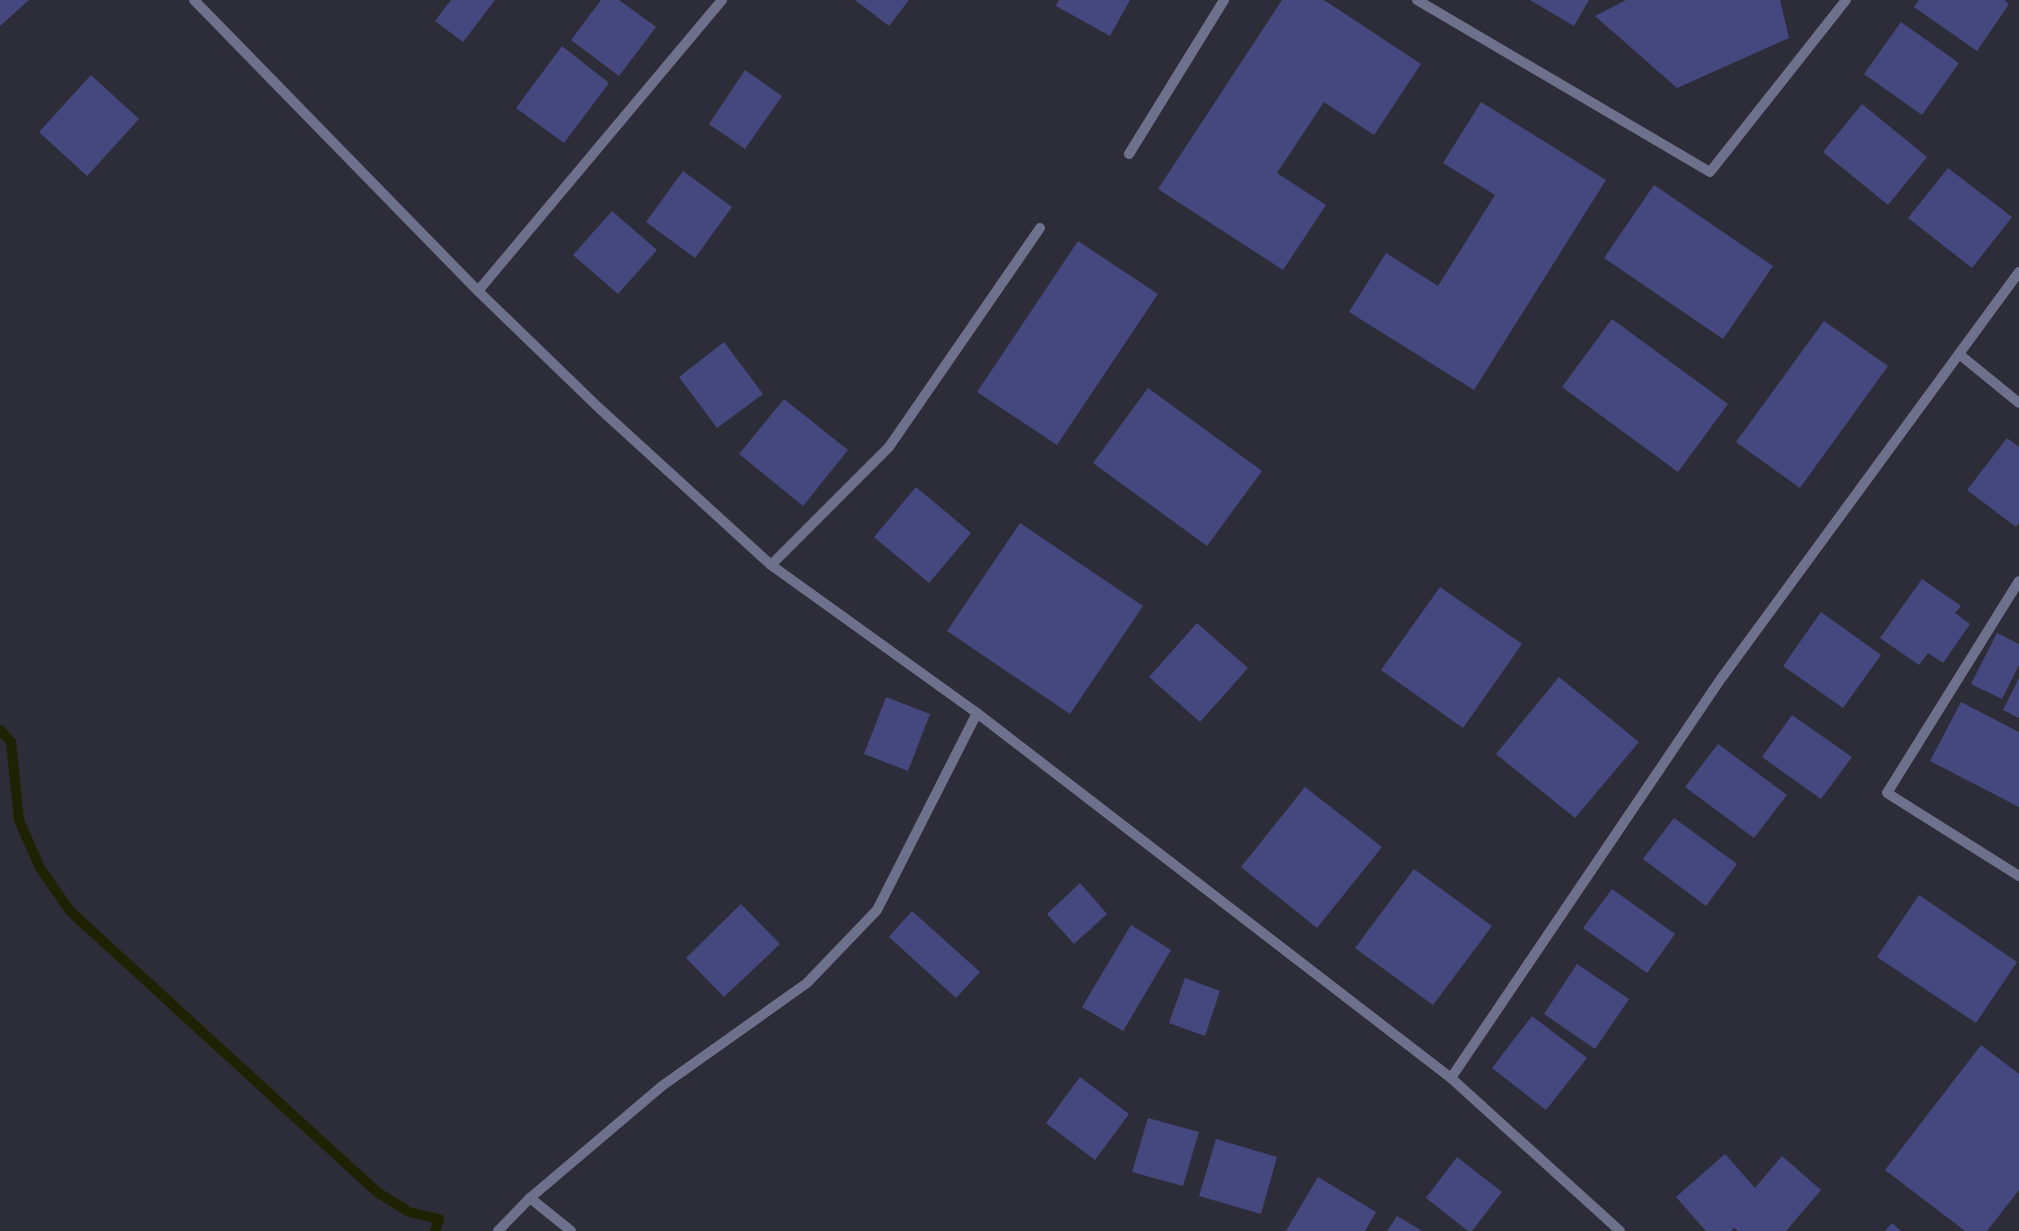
<svg xmlns="http://www.w3.org/2000/svg" width="2019" height="1231" font-family="'Space Grotesk',sans-serif">
<rect width="100%" height="100%" fill="#2c2d38"/>
<g fill="none" stroke-linecap="round" stroke-linejoin="round">
<polyline stroke="#1f2200" stroke-width="10" points="0,730 11,742 19,820 40,868 70,911 377,1192 409,1212 439,1219 435,1231"/>
</g>
<g fill="#45487e">
<polygon points="0,0 29,0 0,26"/>
<polygon points="451,0 495,0 463,42 435,21"/>
<polygon points="601,0 619,0 656,27 619,76 571,40"/>
<polygon points="855,0 909,0 889,26"/>
<polygon points="1059,0 1130,0 1110,36 1056,6"/>
<polygon points="1282,0 1324,0 1421,64 1374,135 1324,102 1277,173 1326,205 1283,270 1158,189"/>
<polygon points="1530,0 1589,0 1574,26"/>
<polygon points="1626,0 1780,0 1789,38 1677,88 1595,16"/>
<polygon points="1919,0 2004,0 2009,4 1977,51 1914,7"/>
<polygon points="1901,22 1959,63 1922,115 1864,74"/>
<polygon points="562,46 609,83 564,143 516,108"/>
<polygon points="745,70 782,96 745,149 709,124"/>
<polygon points="91,75 139,119 87,176 39,132"/>
<polygon points="1481,102 1606,180 1474,390 1349,312 1386,253 1438,286 1495,195 1443,163"/>
<polygon points="1862,104 1927,157 1888,205 1823,152"/>
<polygon points="1948,168 2012,217 1972,268 1908,218"/>
<polygon points="683,171 732,207 695,258 646,222"/>
<polygon points="1654,185 1773,266 1723,339 1604,258"/>
<polygon points="612,211 657,250 618,294 573,255"/>
<polygon points="1078,241 1158,294 1057,445 977,392"/>
<polygon points="1612,319 1728,404 1678,472 1562,387"/>
<polygon points="1824,321 1888,366 1800,488 1736,442"/>
<polygon points="724,342 763,394 717,428 679,377"/>
<polygon points="1148,388 1262,471 1207,546 1093,463"/>
<polygon points="784,399 848,450 803,506 739,454"/>
<polygon points="2007,438 2019,447 2019,523 2016,527 1967,490"/>
<polygon points="916,487 971,533 929,583 874,537"/>
<polygon points="1020,523 1143,606 1070,714 947,631"/>
<polygon points="1922,579 1961,606 1955,613 1970,624 1943,663 1928,653 1919,665 1880,638"/>
<polygon points="1440,587 1522,644 1463,728 1381,670"/>
<polygon points="1821,612 1881,655 1843,708 1783,666"/>
<polygon points="1197,623 1248,668 1200,722 1149,677"/>
<polygon points="1997,633 2019,644 2019,665 2002,699 1971,684"/>
<polygon points="1559,677 1639,742 1575,818 1496,754"/>
<polygon points="2019,678 2019,718 2003,710"/>
<polygon points="886,697 930,714 908,771 864,754"/>
<polygon points="1961,702 2019,732 2019,807 1930,761"/>
<polygon points="1792,715 1852,757 1821,799 1762,757"/>
<polygon points="1718,744 1787,795 1754,838 1685,787"/>
<polygon points="1305,787 1382,847 1317,928 1241,867"/>
<polygon points="1674,818 1737,864 1706,906 1643,859"/>
<polygon points="1414,869 1492,926 1433,1005 1355,948"/>
<polygon points="1080,883 1107,914 1074,944 1047,914"/>
<polygon points="1612,889 1675,934 1647,973 1583,928"/>
<polygon points="1919,895 2017,962 1976,1023 1877,957"/>
<polygon points="741,904 780,944 724,997 686,958"/>
<polygon points="912,911 980,972 956,998 889,937"/>
<polygon points="1131,925 1171,950 1123,1031 1082,1007"/>
<polygon points="1577,964 1629,999 1595,1049 1544,1014"/>
<polygon points="1185,978 1220,991 1205,1036 1169,1023"/>
<polygon points="1532,1016 1587,1058 1546,1110 1492,1068"/>
<polygon points="1981,1045 2019,1074 2019,1190 1987,1231 1965,1231 1885,1170"/>
<polygon points="1080,1077 1129,1114 1095,1160 1046,1123"/>
<polygon points="1148,1118 1199,1132 1183,1186 1132,1172"/>
<polygon points="1216,1139 1277,1157 1261,1214 1199,1196"/>
<polygon points="1725,1154 1755,1188 1782,1156 1821,1190 1786,1231 1738,1231 1734,1228 1731,1231 1706,1231 1676,1197"/>
<polygon points="1457,1157 1502,1192 1472,1231 1468,1231 1426,1198"/>
<polygon points="1318,1177 1376,1212 1365,1231 1286,1231"/>
<polygon points="1397,1216 1422,1231 1387,1231"/>
<polygon points="1892,1223 1901,1231 1885,1231"/>
</g>
<g fill="none" stroke-linecap="round" stroke-linejoin="round">
<g stroke="#6e718b" stroke-width="10">
<polyline points="194,0 478,291 599,408 771,565 977,713 1451,1078 1620,1231"/>
<polyline points="1417,0 1710,172 1846,0"/>
<polyline points="1129,154 1224,0"/>
<polyline points="478,291 722,0"/>
<polyline points="1959,354 2019,403"/>
<polyline points="771,565 889,447 1040,228"/>
<polyline points="2019,581 1887,793 2019,876"/>
<polyline points="1451,1078 1720,680 2019,272"/>
<polyline points="530,1198 571,1231"/>
<polyline points="498,1231 530,1198 662,1086 807,983 877,910 977,713"/>
</g>
</g>
</svg>
